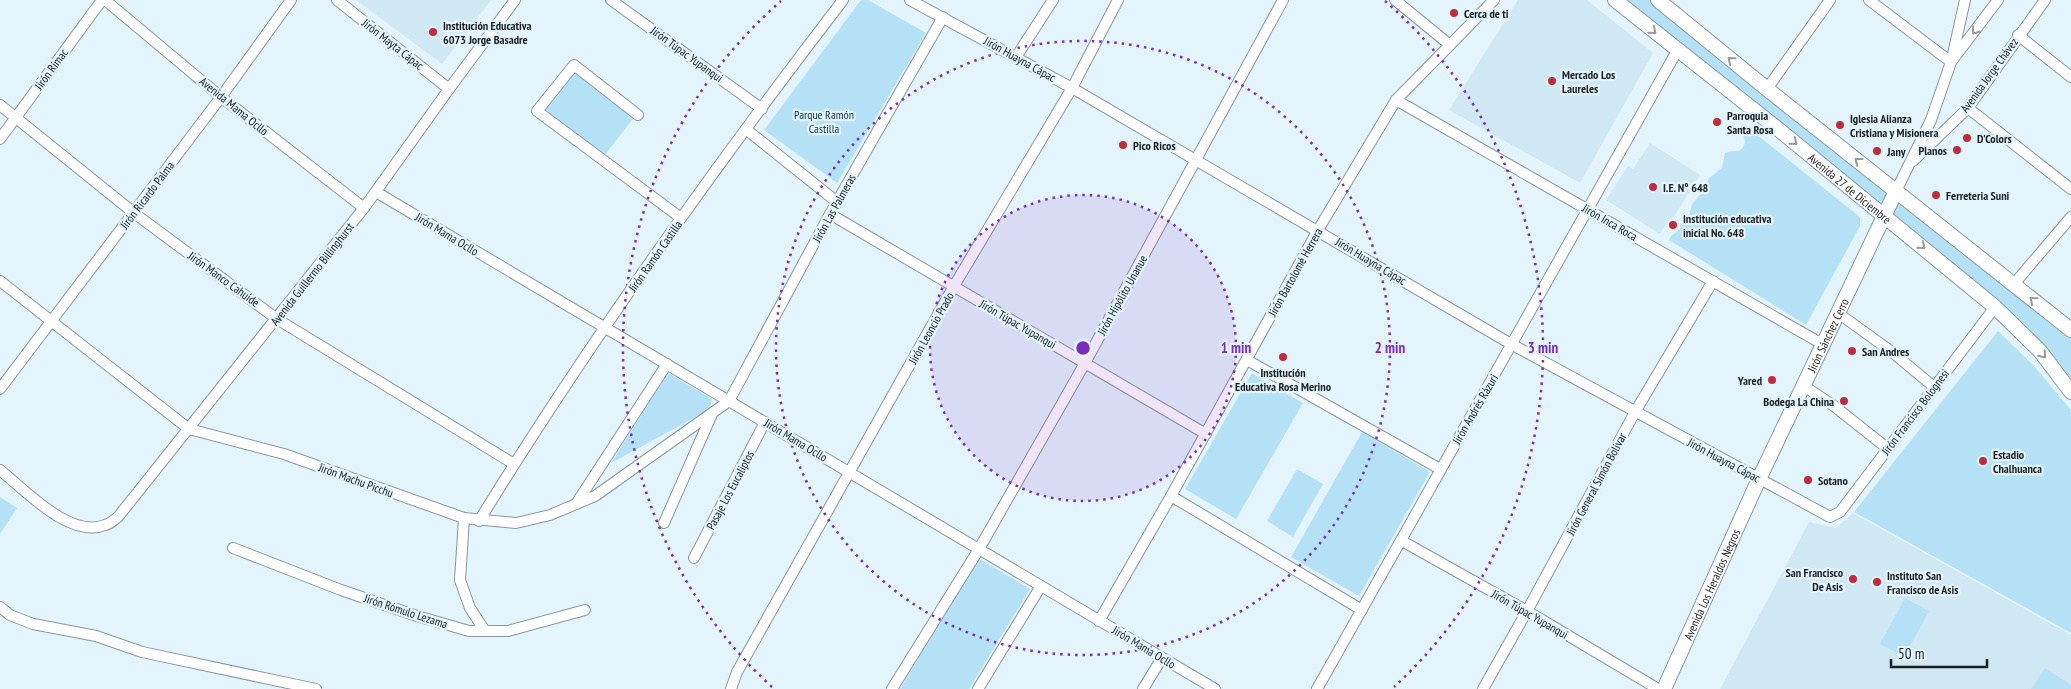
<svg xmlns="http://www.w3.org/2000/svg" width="2071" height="689" font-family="'PT Sans Narrow',sans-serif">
<rect width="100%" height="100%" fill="#e4f4fc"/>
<g fill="#d0e8f4">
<polygon points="356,0 491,0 442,64"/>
<polygon points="1518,0 1587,0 1653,53 1580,183 1449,110"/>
<polygon points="1650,143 1700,175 1668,226 1666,224 1660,234 1606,200 1628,166 1633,169"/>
<polygon points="1853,513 2071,635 2071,689 1720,689 1809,522 1836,528"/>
</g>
<g fill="#b5e1f7">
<polygon points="861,0 868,0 926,33 837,183 764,130"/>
<polygon points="1621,0 1651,0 1891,193 1883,208"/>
<polygon points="576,70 635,116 604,156 545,110"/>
<path d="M 1746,126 L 1860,217 L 1860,226 L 1806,325 L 1669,240 L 1671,236 L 1680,229 L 1681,223 L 1689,216 L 1692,204 L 1705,189 L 1709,178 L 1722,168 L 1725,153 C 1734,149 1743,155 1745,141 L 1742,131 Z"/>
<polygon points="1898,197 2071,338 2071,378 2048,349 1997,304 1889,215"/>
<polygon points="1998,331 2034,366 2071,410 2071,633 1854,512"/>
<polygon points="668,373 712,399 711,404 707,411 611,463"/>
<polygon points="1252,373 1303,403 1236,519 1185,489"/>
<polygon points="1362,432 1430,472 1359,596 1291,557"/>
<polygon points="1297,469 1323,484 1293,537 1267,521"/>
<polygon points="0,497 17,508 0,534"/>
<polygon points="978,558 1030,589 969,689 900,689"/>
<polygon points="1905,598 1929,611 1904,657 1880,644"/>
<polygon points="2045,668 2071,685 2071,689 2031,689"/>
</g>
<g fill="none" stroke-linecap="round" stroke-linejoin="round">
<defs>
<g id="street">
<polyline points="105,0 221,97 364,208"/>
<polyline points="337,0 449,89"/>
<polyline points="611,0 762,109"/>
<polyline points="910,0 1072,88 1511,344 1830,517 1840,512 1995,307"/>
<polyline points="1395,0 1450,45"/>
<polyline points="1869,0 1951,62"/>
<polyline points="2018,35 2071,77"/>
<polyline points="1953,54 1965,0"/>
<polyline points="1016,57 1053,0"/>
<polyline points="1767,89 1830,0"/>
<polyline points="1396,100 1824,345"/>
<polyline points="0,105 134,213 277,319 514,464"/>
<polyline points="1968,108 2071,189"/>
<polyline points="638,115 574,65 537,111 681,218"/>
<polyline points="747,130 837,202"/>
<polyline points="0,139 102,0"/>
<polyline points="1913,161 1968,108 2045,0"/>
<polyline points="1896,191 1931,120 1951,62 1998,0"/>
<polyline points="376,192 1215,689"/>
<polyline points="830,214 1206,434"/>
<polyline points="0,281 189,429 284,454 464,518 516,523 550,515 595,496 729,401 830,214 943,17"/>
<polyline points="2014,284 2071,217"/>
<polyline points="1838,313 1892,352 1934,387"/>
<polyline points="1247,360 1440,469"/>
<polyline points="1804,386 1834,406 1887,448"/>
<polyline points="0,389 221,97 291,0"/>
<path d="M 0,470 C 25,490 70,539 105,525 C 110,524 114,520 118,517 L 364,208 L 449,89 L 515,0"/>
<polyline points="1171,496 1362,610"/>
<polyline points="576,504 667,364"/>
<polyline points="464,518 460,580 470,608 485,631"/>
<path d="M 479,521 C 590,340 714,168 843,0"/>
<polyline points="664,523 712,414"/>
<polyline points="1402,541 1527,611 1658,689"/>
<polyline points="233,548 341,590 417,616 469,631 508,631 585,610"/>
<polyline points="694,558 765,422"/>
<polyline points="0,607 10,615 33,624 96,636 142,652 316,689"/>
<polyline points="1099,621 1171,496 1318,230 1396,100 1494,0"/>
<polyline points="731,689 737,672 954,286 1072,88 1118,0"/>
<polyline points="892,689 979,549 1085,363 1283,0"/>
<polyline points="978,689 1041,586"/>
<polyline points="1143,689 1162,658"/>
<polyline points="1317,689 1677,51"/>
<polyline points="1483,689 1527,611 1635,412 1713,281"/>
</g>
<g id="secondary">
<path id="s1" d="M 1615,0 L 1778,129 L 1995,307 L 2040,351 L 2071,392"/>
<polyline points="1658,0 1767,89 2071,330"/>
<path id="s2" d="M 1664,689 L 1759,479 L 1896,191"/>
</g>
</defs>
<use href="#street" stroke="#89989f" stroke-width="12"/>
<use href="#secondary" stroke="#89989f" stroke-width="16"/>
<use href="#street" stroke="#fff" stroke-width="10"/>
<use href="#secondary" stroke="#fff" stroke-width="14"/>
</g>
<defs><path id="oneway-chevron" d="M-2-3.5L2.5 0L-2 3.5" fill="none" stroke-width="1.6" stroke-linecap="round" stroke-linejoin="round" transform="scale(1.25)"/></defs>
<g stroke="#989a9c">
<use href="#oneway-chevron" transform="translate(1653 31) rotate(39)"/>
<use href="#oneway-chevron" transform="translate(1975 31) rotate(128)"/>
<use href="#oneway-chevron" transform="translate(1731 60) rotate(-141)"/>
<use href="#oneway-chevron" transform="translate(1794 142) rotate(39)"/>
<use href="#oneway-chevron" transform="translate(1858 161) rotate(-142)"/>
<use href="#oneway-chevron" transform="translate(1922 246) rotate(40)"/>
<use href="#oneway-chevron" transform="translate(2033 300) rotate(-140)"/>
<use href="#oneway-chevron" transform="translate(2043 355) rotate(51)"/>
</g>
<circle cx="1083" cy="348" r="153" fill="#7b2cbf" fill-opacity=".12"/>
<g fill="none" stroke="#7b2cbf" stroke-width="2.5" stroke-dasharray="2.5 5">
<circle cx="1083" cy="348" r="153"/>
<circle cx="1083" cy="348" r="307"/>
<path d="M772 687A460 460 0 0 1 781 1M1385 1A460 460 0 0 1 1394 687"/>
</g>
<g fill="#be2d3d" stroke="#e4f4fc" stroke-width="2">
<circle cx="1454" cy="13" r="5"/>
<circle cx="433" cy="32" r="5"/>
<circle cx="1552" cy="81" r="5"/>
<circle cx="1717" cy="122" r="5"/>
<circle cx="1840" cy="125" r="5"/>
<circle cx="1967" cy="138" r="5"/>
<circle cx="1123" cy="145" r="5"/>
<circle cx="1957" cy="150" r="5"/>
<circle cx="1877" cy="151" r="5"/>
<circle cx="1653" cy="187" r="5"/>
<circle cx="1936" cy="195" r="5"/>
<circle cx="1673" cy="225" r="5"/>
<circle cx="1852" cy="351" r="5"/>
<circle cx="1283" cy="357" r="5"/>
<circle cx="1772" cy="380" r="5"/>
<circle cx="1844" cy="401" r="5"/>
<circle cx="1983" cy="461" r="5"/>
<circle cx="1808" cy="480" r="5"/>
<circle cx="1853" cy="579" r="5"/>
<circle cx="1877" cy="582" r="5"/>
</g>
<g text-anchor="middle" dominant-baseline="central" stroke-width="4.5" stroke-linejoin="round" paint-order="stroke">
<g font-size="12" font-weight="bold" fill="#191f22" stroke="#e4f4fc" text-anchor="start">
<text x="1464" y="13">Cerca de ti</text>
<text x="443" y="25">Institución Educativa<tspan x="443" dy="14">6073 Jorge Basadre</tspan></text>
<text x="1562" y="74">Mercado Los<tspan x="1562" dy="14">Laureles</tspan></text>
<text x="1727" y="115">Parroquia<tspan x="1727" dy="14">Santa Rosa</tspan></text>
<text x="1850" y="118">Iglesia Alianza<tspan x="1850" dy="14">Cristiana y Misionera</tspan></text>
<text x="1977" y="138">D'Colors</text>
<text x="1133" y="145">Pico Ricos</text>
<text x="1947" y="150" text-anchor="end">Planos</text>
<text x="1887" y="151">Jany</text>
<text x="1663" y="187">I.E. N° 648</text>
<text x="1946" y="195">Ferreteria Suni</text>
<text x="1683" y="218">Institución educativa<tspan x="1683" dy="14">inicial No. 648</tspan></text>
<text x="1862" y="351">San Andres</text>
<text x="1283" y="372" text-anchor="middle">Institución<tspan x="1283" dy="14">Educativa Rosa Merino</tspan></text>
<text x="1762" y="380" text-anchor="end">Yared</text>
<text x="1834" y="401" text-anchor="end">Bodega La China</text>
<text x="1993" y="454">Estadio<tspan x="1993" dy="14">Chalhuanca</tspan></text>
<text x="1818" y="480">Sotano</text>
<text x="1843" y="572" text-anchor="end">San Francisco<tspan x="1843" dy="14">De Asis</tspan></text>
<text x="1887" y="575">Instituto San<tspan x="1887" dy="14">Francisco de Asis</tspan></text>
</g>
<g font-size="12" fill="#191f22" stroke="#e4f4fc">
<text transform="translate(393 44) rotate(38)">Jirón Mayta Cápac</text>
<text transform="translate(687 54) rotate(36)">Jirón Túpac Yupanqui</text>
<text transform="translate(1020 59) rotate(29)">Jirón Huayna Cápac</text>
<text transform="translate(51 69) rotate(-54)">Jirón Rímac</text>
<text transform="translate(1989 75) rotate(-54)">Avenida Jorge Chávez</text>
<text transform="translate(234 106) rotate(39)">Avenida Mama Ocllo</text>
<text stroke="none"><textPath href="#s1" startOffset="301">Avenida 27 de Diciembre</textPath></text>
<text transform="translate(147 195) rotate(-53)">Jirón Ricardo Palma</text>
<text transform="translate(834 208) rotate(-61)">Jirón Las Palmeras</text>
<text transform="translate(1610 222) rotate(30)">Jirón Inca Roca</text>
<text transform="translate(447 234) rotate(31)">Jirón Mama Ocllo</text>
<text transform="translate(655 256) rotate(-55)">Jirón Ramón Castilla</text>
<text transform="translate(1371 261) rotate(31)">Jirón Huayna Cápac</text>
<text transform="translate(1295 272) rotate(-61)">Jirón Bartolomé Herrera</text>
<text transform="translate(312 274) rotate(-52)">Avenida Guillermo Billinghurst</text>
<text transform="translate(224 279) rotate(36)">Jirón Manco Cahuide</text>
<text transform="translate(1122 295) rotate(-61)">Jirón Hipólito Unanue</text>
<text transform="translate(1018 324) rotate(30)">Jirón Túpac Yupanqui</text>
<text transform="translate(931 328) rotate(-61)">Jirón Leoncio Prado</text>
<text stroke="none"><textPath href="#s2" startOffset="390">Jirón Sánchez Cerro</textPath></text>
<text transform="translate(1475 409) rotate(-60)">Jirón Andrés Rázuri</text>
<text transform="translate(1915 412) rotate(-53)">Jirón Francisco Bolognesi</text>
<text transform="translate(796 440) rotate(31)">Jirón Mama Ocllo</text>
<text transform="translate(1724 460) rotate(28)">Jirón Huayna Cápac</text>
<text transform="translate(356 480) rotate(20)">Jirón Machu Picchu</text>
<text transform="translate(1596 484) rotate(-62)">Jirón General Simón Bolívar</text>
<text transform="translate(730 490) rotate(-62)">Pasaje Los Eucaliptos</text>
<text stroke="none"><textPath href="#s2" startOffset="115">Avenida Los Heraldos Negros</textPath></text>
<text transform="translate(406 611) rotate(18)">Jirón Rómulo Lezama</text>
<text transform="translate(1530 614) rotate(30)">Jirón Túpac Yupanqui</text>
<text transform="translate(1144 647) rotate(31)">Jirón Mama Ocllo</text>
</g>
<g font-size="12" fill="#0d3444" stroke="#e4f4fc">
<text x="824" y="114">Parque Ramón<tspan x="824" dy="14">Castilla</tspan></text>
</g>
</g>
<circle cx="1083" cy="348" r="8" fill="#7b2cbf" stroke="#e4f4fc" stroke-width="2.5"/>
<g font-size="15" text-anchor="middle" font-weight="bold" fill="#7b2cbf" stroke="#e4f4fc" stroke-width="4.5" stroke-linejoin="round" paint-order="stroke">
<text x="1236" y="353">1 min</text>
<text x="1390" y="353">2 min</text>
<text x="1543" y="353">3 min</text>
</g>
<path d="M1891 659v8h96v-8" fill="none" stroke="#191f22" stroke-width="2.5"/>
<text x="1898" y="659" font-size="15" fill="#191f22" stroke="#e4f4fc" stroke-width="4" paint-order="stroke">50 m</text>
</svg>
